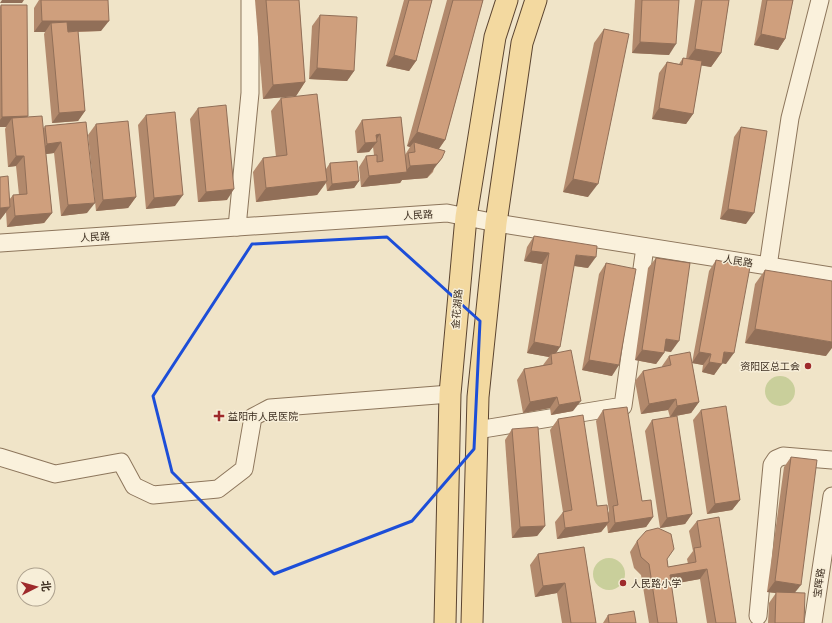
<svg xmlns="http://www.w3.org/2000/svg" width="832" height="623" font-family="'Crimson Pro','Noto Sans SC',serif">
<rect width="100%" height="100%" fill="#f0e4c8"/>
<g fill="#c9cf9b">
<circle cx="780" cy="391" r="15"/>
<circle cx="609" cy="574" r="16"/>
</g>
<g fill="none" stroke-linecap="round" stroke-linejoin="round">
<defs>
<g id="minor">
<polyline points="237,227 250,93 250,0"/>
<polyline points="0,243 447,213 496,223 832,276"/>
<polyline points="768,266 790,118 820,0"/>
<polyline points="477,430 623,406 645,247"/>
<polyline points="0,457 55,474 121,462 134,486 153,495 218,489 244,469 253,417 270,408 450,394"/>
<polyline points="758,616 772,465 776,459 783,456 832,460"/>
<polyline points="813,623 832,496"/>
</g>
<g id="major">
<polyline points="445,623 450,394 466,217 495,37 507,0"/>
<polyline points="472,623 478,397 496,223 522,43 536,0"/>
</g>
</defs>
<use href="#minor" stroke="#8d765c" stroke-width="19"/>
<use href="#major" stroke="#5b4430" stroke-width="23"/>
<use href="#minor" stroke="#faf1dc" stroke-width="17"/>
<use href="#major" stroke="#f3d9a0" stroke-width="21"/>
</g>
<g fill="#b2896c">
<polygon points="39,0 108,0 101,31 78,32 85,111 78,121 52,123 44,34 45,32 34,32 34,8"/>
<polygon points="255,0 299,0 305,82 296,96 263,99"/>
<polygon points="404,0 432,0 416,61 409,71 386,66"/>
<polygon points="447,0 483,0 445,140 439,149 433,172 427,178 402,180 400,183 361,187 359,167 366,156 374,155 373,147 369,152 357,153 355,131 362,120 401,117 405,155 410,147 407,146"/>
<polygon points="635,0 679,0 669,55 632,53"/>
<polygon points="695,0 729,0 721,53 711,67 701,65 693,114 686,124 652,119 659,73 667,62 679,64 683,58 686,59"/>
<polygon points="762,0 793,0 785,39 778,50 754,45"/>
<polygon points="1,5 27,117 44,128 45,126 86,122 87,213 61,216 54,153 46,154 52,213 44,223 7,227 6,212 0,220 9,200 13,195 19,195 16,166 8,167 5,129 6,127 0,127 0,7"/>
<polygon points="320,15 354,71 347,81 309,79 312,26"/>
<polygon points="604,29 588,197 563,192 594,43"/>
<polygon points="281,98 326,169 330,163 359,181 354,188 327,191 326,183 317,195 256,202 253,172 263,158 276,157 271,111"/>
<polygon points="198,108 227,200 198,202 190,119"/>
<polygon points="146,115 175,206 146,209 138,125"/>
<polygon points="96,124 136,197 128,208 96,211 88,135"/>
<polygon points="741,127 746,224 720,219 734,137"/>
<polygon points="534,236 588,268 574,266 556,353 573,411 551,415 550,408 523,413 517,380 524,369 544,365 543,365 549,357 527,353 542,264 524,261 527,247"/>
<polygon points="656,258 671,352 664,351 664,353 656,364 635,360 648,268"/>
<polygon points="716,260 726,364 722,363 714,375 702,372 703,365 692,363 699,402 691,413 670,417 668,410 641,414 635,381 643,371 662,367 662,366 669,356 692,363 709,271"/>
<polygon points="606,263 612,376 582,370 599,274"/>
<polygon points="765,270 826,356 745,343 755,284"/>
<polygon points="603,410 642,501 653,517 646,527 608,533 607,525 601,532 557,539 555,522 563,512 550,430 558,419 597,506 608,513 609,511 596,421"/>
<polygon points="701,410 740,500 732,510 707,514 693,420"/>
<polygon points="652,420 692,514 685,524 660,528 645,431"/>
<polygon points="512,429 545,526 537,536 512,538 505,440"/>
<polygon points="791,457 795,593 804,623 768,623 769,603 776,593 767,592 784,467"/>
<polygon points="697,521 736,623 707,623 700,579 671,584 677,623 649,623 641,575 634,568 630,552 637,541 667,559 668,567 688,564 687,559 693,551 689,531"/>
<polygon points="584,547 596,623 562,623 557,593 535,597 530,565 538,554"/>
<polygon points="608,615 636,623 603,623"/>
</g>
<g fill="#916f58">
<polygon points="2,0 24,0 22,3 0,3"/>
<polygon points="42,21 109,21 101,31 52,32 51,23 45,32 34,32"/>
<polygon points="761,34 785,39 778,50 754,45"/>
<polygon points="640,42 676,44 669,55 632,53"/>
<polygon points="695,49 721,53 711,67 685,63"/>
<polygon points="394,55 416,61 409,71 386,66"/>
<polygon points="317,68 354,71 347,81 309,79"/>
<polygon points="305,82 296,96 263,99 273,85"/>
<polygon points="659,108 693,114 686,124 652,119"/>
<polygon points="85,111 78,121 52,123 59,113"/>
<polygon points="28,116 20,127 12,118 6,127 0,127 0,120 2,117"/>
<polygon points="417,132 445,140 435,154 414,142 410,147 407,146"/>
<polygon points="380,134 375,142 377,142 369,152 357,153 365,143 376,135"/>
<polygon points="61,142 54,153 39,155 47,144"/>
<polygon points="16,156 24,156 16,166 8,167"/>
<polygon points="442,158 427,178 402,180 400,183 361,187 369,176 405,172 410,166"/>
<polygon points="573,179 598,184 588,197 563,192"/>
<polygon points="327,181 317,195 256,202 266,188"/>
<polygon points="359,181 354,188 327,191 332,184"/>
<polygon points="234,189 227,200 198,202 206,192"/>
<polygon points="183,195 175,206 146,209 154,198"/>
<polygon points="136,197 128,208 96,211 103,200"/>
<polygon points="95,203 87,213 61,216 68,205"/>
<polygon points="10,207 0,220 0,208"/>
<polygon points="728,209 754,213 746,224 720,219"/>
<polygon points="52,213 44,223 7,227 15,216"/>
<polygon points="531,251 549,253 542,264 524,261"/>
<polygon points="576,255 596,257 588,268 569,265"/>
<polygon points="755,329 832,342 832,348 826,356 745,343"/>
<polygon points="666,339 679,341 671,352 659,350"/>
<polygon points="534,342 560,347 553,358 551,354 549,357 527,353"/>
<polygon points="642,350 664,353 656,364 635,360"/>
<polygon points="699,352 711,354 703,365 692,363"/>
<polygon points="724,352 734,353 726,364 717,362"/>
<polygon points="589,360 619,365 612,376 582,370"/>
<polygon points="709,362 722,364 714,375 702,372"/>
<polygon points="557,397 550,408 523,413 530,402"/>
<polygon points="676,399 668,410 641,414 649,404"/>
<polygon points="581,401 573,411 551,415 559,405"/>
<polygon points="699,402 691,413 670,417 677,406"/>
<polygon points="740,500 732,510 707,514 715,504"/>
<polygon points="692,514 685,524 660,528 667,518"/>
<polygon points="653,517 646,527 608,533 615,523"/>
<polygon points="609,522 601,532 557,539 565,528"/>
<polygon points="545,526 537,536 512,538 520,527"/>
<polygon points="707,569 700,579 662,586 670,575"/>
<polygon points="775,581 801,585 793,595 767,592"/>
<polygon points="565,583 557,593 535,597 543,586"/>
</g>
<g fill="#cf9f7d" stroke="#916f58">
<polygon points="41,0 108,0 109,21 42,21"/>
<polygon points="266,0 299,0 305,82 273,85"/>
<polygon points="409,0 432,0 416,61 394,55"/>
<polygon points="453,0 483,0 445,140 417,132"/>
<polygon points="642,0 679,0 676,44 640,42"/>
<polygon points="702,0 729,0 721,53 695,49"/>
<polygon points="767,0 793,0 785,39 761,34"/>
<polygon points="1,5 27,5 28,116 2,117"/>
<polygon points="320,15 357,17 354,71 317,68"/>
<polygon points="67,22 68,32 78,31 85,111 59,113 51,23"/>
<polygon points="604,29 629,34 598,184 573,179"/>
<polygon points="683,58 702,61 693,114 659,108 667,62 682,65"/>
<polygon points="317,94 327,181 266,188 263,158 287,155 281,98"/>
<polygon points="226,105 234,189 206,192 198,108"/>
<polygon points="175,112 183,195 154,198 146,115"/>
<polygon points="42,116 52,213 15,216 13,195 27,194 24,156 16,156 12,118"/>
<polygon points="401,117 407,172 369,176 366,156 377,155 377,162 383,161 380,134 376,135 377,142 365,143 362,120"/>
<polygon points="128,121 136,197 103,200 96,124"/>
<polygon points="86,122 95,203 68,205 61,142 47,144 45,126"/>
<polygon points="741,127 767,131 754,213 728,209"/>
<polygon points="414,142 445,151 442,158 437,164 410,166 408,153 415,152"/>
<polygon points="357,161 359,181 332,184 330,163"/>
<polygon points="8,176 10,207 0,208 0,177"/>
<polygon points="534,236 597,246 596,257 576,255 560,347 534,342 549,253 531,251"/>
<polygon points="656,258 690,263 679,341 666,339 664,353 642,350"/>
<polygon points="716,260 750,267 734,353 724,352 722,364 709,362 711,354 699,352"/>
<polygon points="606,263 636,269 619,365 589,360"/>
<polygon points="765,270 832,281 832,342 755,329"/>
<polygon points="571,350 581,401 559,405 557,397 530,402 524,369 552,364 551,354"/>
<polygon points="690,352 699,402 677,406 676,399 649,404 643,371 671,365 669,356"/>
<polygon points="726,406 740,500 715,504 701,410"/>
<polygon points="627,407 642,501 651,500 653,517 615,523 613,506 618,505 603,410"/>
<polygon points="583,415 597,506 607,505 609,522 565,528 563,512 572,510 558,419"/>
<polygon points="677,416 692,514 667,518 652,420"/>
<polygon points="538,427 545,526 520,527 512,429"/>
<polygon points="791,457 817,460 801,585 775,581"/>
<polygon points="719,517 736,623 716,623 707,569 670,575 677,623 658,623 649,564 641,557 637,541 646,531 658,528 671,534 674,549 667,559 668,567 696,562 694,548 701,547 697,521"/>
<polygon points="584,547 596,623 571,623 565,583 543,586 538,554"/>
<polygon points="776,592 805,593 804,623 775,623"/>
<polygon points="634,611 636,623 609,623 608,615"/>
</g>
<path fill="none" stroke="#1d4ed8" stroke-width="3" stroke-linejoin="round" d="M 387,237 L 480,321 L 474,449 L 412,521 L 274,574 L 172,472 L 153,396 L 252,244 Z"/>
<g fill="#9e2a2b" stroke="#f7eed8" stroke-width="1.5">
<circle cx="808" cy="366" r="4"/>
<path d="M217 410h4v4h4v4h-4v4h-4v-4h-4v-4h4z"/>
<circle cx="623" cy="583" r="4"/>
</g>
<g text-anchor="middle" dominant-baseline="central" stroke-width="3" stroke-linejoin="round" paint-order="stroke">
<g font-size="10" fill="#3d2e20" stroke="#f7eed8">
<text transform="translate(418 215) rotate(-4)">人民路</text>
<text transform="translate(95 237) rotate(-4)">人民路</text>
<text transform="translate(738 261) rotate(9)">人民路</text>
<text transform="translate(457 309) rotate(-85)">金花湖路</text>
<text transform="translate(819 583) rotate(-82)">宝晖路</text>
</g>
<g font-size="10" fill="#3d2e20" stroke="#f7eed8" text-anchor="start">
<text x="800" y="366" text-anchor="end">资阳区总工会</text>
<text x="228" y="416">益阳市人民医院</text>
<text x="631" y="583">人民路小学</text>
</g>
</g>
<g transform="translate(36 587) rotate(84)"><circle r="19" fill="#f7eed8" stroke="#ada18e"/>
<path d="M0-3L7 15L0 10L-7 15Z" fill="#9e2a2b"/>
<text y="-6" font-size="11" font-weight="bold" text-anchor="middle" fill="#3d2e20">北</text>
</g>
</svg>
